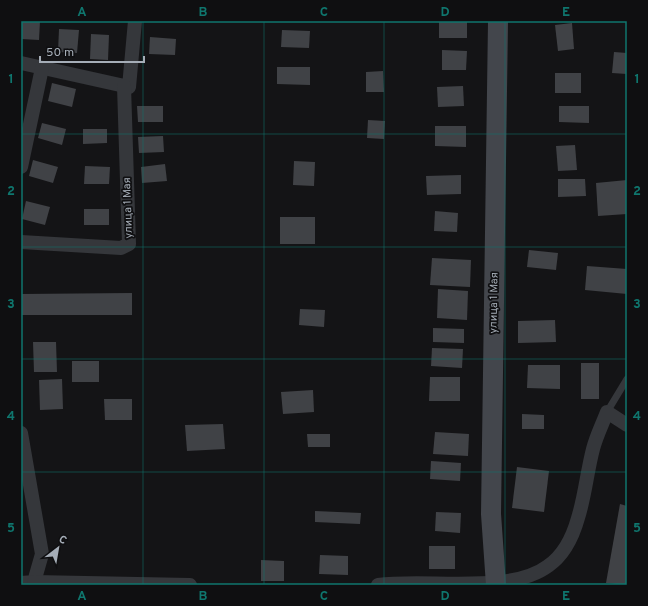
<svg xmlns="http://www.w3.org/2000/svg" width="648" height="606" font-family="Overpass,sans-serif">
<rect width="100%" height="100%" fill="#141416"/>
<g fill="#404246">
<polygon points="21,21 40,21 39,40 21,39"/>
<rect x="439" y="21" width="28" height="17"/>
<polygon points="572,23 574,49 558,51 555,25"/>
<polygon points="59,29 79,30 77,53 58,52"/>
<polygon points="282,30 310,31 309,48 281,47"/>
<polygon points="91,34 109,35 108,60 90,59"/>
<polygon points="150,37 176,39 175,55 149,54"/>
<polygon points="442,50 467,51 466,70 442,70"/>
<polygon points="614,52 627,53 627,74 612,73"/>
<polygon points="277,67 310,67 310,85 277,84"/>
<polygon points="383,71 384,92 366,92 366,72"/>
<rect x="555" y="73" width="26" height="20"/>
<polygon points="52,83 76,89 72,107 48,101"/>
<polygon points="463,86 464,106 438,107 437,87"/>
<polygon points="137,106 163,106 163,122 138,122"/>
<polygon points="559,106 589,106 589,123 559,122"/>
<polygon points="368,120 385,121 384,139 367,138"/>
<polygon points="42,123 66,129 62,145 38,138"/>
<polygon points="435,126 466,126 466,147 435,146"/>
<polygon points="83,129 107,129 107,143 83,144"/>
<polygon points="163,136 164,152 139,153 138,137"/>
<polygon points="575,145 577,170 558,171 556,146"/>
<polygon points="33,160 58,167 53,183 29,176"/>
<polygon points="294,161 315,162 314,186 293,185"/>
<polygon points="165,164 167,181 142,183 141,167"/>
<polygon points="85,166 110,167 109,184 84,184"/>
<polygon points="461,175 461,194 427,195 426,176"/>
<polygon points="558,179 585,179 586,196 558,197"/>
<polygon points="627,180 627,214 598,216 596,183"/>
<polygon points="26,201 50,207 45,225 22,219"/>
<rect x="84" y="209" width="25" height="16"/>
<polygon points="435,211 458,213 457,232 434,231"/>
<rect x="280" y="217" width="35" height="27"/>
<polygon points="529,250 558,253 556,270 527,267"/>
<polygon points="432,258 471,260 470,287 430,285"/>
<polygon points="587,266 627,269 627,294 585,290"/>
<polygon points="438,289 468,291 467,320 437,318"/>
<polygon points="132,293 132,315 21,315 21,294"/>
<polygon points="300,309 325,310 324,327 299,325"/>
<polygon points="555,320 556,342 518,343 518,321"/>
<polygon points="433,328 464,329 464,343 433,342"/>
<polygon points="33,342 56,342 57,372 34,372"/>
<polygon points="432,348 463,349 462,368 431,366"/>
<rect x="72" y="361" width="27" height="21"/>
<rect x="581" y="363" width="18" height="36"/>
<polygon points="528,365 560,365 560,389 527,388"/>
<polygon points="430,377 460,377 460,401 429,401"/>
<polygon points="62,379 63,409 40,410 39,380"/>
<polygon points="313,390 314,412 283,414 281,392"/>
<polygon points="104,399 132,399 132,420 105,420"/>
<polygon points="522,414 544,415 544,429 522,429"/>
<polygon points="223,424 225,449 187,451 185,425"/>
<polygon points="435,432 469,434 468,456 433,454"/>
<polygon points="307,434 330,434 330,447 308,447"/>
<polygon points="431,461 461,463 460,481 430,479"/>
<polygon points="517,467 549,471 544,512 512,508"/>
<polygon points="620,504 627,506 627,585 606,583"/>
<polygon points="315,511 361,513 360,524 315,522"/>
<polygon points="436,512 461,513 460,533 435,531"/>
<rect x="429" y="546" width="26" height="23"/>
<polygon points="320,555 348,556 348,575 319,574"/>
<polygon points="261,560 284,561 284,581 261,581"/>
</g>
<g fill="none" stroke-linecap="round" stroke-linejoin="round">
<polyline stroke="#35373b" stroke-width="7" points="607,412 627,379"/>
<g stroke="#35373b" stroke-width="14">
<polyline points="21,63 129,87 135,21"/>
<polyline points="21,167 42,68"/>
<polyline points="21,242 121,248 129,244 124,86"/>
<polyline points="21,433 42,554 34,582 21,583"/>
<polyline points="34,582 190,585"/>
<path d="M 378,585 C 426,578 509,595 548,566 C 564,555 573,536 578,518 C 585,496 587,472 593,449 C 596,437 602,425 607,412 L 627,425"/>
</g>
<polyline stroke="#43464c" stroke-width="20" points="496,585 491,514 498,21"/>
</g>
<path fill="none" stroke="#0f766e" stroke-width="1" stroke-opacity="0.55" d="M 143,21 L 143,585M 264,21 L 264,585M 384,21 L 384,585M 505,21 L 505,585M 21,134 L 627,134M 21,247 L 627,247M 21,359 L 627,359M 21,472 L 627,472"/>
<g text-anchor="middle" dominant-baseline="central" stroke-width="3.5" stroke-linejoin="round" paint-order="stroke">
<g font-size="11" fill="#a5adb7" stroke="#0f0f11">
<text transform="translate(128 208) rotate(-92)">улица 1 Мая</text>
<text transform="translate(494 303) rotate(-89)">улица 1 Мая</text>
</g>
</g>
<rect width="648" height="606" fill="none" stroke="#0f0f11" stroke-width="44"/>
<g transform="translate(58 548) rotate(31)" stroke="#0f0f11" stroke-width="3" paint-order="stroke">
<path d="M0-3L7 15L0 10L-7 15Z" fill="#a5adb7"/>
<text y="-6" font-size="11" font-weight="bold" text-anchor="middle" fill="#a5adb7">С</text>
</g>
<path d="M40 56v6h104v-6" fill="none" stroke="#a5adb7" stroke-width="2"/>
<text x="46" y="56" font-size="12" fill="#a5adb7" stroke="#0f0f11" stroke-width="3" paint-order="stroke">50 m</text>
<rect x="22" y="22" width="604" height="562" fill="none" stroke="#0f766e" stroke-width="1.5"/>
<g font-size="13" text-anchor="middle" font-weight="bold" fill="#0f766e">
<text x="82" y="16">A</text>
<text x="203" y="16">B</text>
<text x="324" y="16">C</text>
<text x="445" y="16">D</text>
<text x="566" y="16">E</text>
<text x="11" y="83">1</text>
<text x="637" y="83">1</text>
<text x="11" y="195">2</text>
<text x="637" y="195">2</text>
<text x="11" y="308">3</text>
<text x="637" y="308">3</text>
<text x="11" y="420">4</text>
<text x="637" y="420">4</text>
<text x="11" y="532">5</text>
<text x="637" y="532">5</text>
<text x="82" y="600">A</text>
<text x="203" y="600">B</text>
<text x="324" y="600">C</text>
<text x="445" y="600">D</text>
<text x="566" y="600">E</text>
</g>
</svg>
